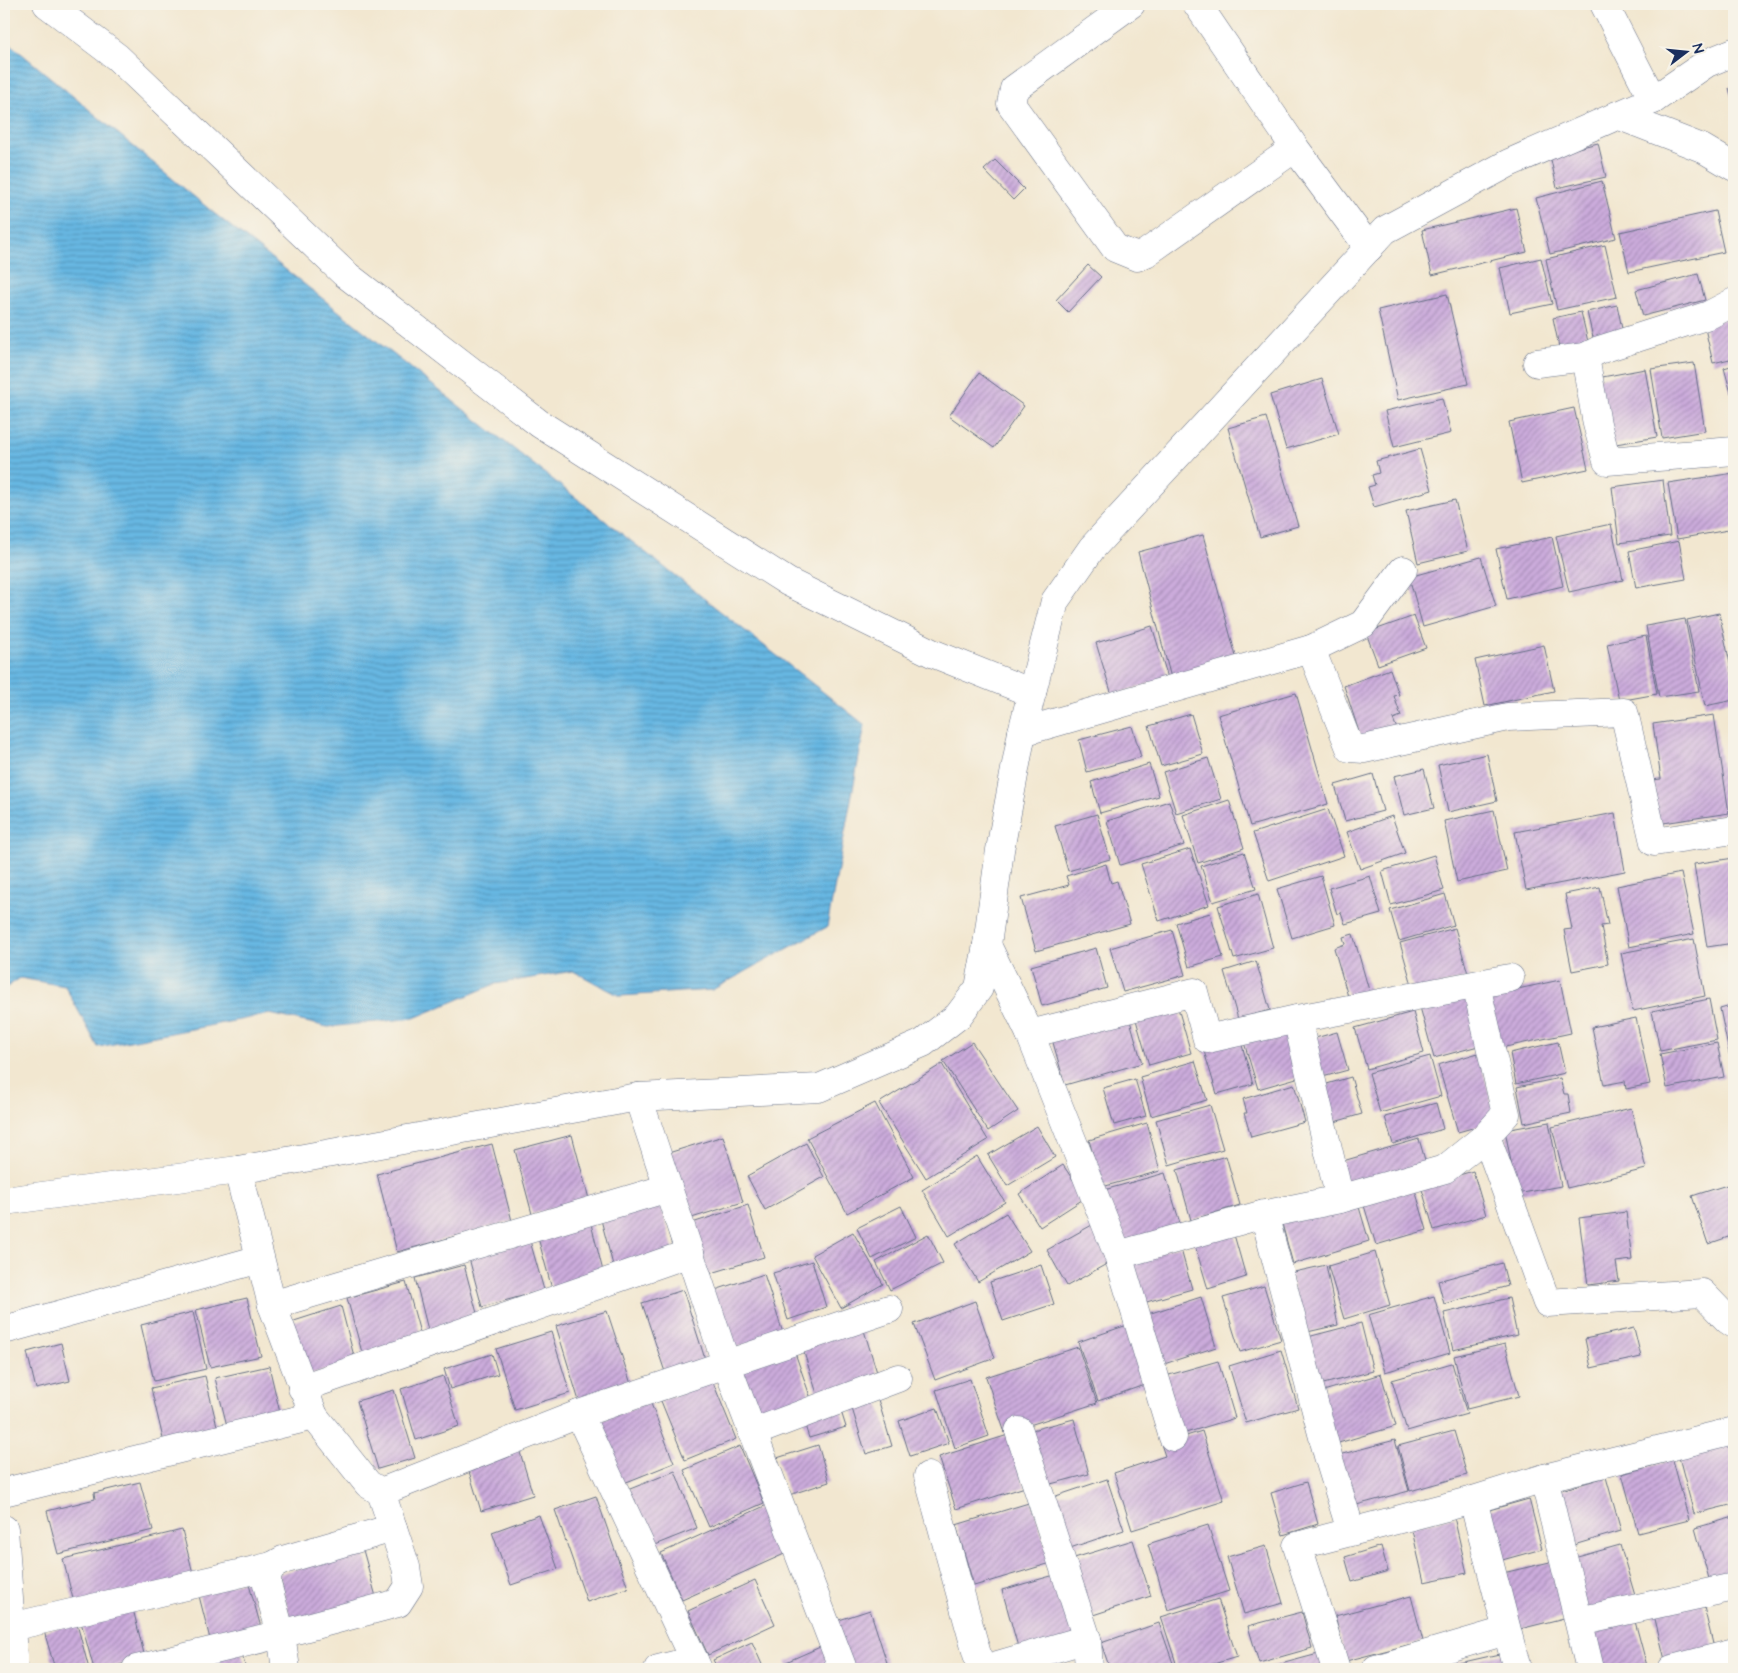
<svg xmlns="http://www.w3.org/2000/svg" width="1738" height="1673" font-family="'Architects Daughter',sans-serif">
<defs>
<pattern id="water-rules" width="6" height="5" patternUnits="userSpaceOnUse" patternTransform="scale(1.25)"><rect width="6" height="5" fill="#67b7e2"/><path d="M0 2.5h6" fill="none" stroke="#5495ba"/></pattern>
<pattern id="building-hatch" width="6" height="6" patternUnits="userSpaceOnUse" patternTransform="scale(1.25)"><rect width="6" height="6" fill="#ccacdc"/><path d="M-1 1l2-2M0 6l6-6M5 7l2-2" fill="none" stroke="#a58cb6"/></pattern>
</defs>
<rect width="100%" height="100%" fill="#f7f3e8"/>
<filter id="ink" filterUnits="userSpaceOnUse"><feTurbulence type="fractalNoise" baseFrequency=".02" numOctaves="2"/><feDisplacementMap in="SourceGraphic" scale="10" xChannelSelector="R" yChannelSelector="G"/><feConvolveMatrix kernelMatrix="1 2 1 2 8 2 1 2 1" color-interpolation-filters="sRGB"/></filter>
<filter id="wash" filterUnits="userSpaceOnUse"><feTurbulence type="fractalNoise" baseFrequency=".0096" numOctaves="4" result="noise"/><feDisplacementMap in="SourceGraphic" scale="20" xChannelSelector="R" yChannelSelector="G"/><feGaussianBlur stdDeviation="1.12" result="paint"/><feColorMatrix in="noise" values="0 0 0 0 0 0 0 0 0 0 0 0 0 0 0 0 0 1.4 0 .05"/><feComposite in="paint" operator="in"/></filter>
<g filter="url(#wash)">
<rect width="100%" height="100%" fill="#f2e7d0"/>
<polygon fill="url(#water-rules)" stroke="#4173a0" points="4,39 215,214 865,725 827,927 712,990 620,996 573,971 495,984 414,1018 328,1027 270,1014 98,1047 65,986 20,978 4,989"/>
<g id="blocks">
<g fill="url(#building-hatch)">
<polygon points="1734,87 1734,106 1729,88"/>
<polygon points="1598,143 1606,177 1557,188 1550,155"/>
<polygon points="995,160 1024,189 1013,200 984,170"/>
<polygon points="1602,181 1616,238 1550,254 1536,198"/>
<polygon points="1516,208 1527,252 1432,275 1422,230"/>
<polygon points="1715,211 1724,252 1629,272 1620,232"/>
<polygon points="1605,245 1617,297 1557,310 1546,259"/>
<polygon points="1541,258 1552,304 1510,313 1500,268"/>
<polygon points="1088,265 1101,277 1068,312 1056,300"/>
<polygon points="1698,274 1705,300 1643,316 1636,290"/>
<polygon points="1447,294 1468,384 1398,400 1378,310"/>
<polygon points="1617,305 1624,338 1595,346 1587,312"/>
<polygon points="1581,312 1589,346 1560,352 1553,318"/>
<polygon points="1734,317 1734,358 1713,363 1704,324"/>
<polygon points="1694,363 1705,431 1662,438 1651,369"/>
<polygon points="1734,365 1734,392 1731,393 1724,368"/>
<polygon points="1645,369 1657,437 1610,445 1597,378"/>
<polygon points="979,373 1024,406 994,448 949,416"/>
<polygon points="1322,379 1339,434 1286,449 1270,395"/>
<polygon points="1442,398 1451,433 1394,447 1385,411"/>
<polygon points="1574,408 1588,469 1522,483 1509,422"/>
<polygon points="1266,417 1298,526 1260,537 1228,428"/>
<polygon points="1420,449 1432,490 1374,507 1368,487 1375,485 1372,475 1379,473 1376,461"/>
<polygon points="1734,473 1734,529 1677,539 1668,483"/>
<polygon points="1663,480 1670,536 1619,543 1612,487"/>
<polygon points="1455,500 1468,551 1418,563 1406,511"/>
<polygon points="1611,524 1623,580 1569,592 1556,536"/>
<polygon points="1203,535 1237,660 1171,678 1138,552"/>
<polygon points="1552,537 1563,586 1507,599 1496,549"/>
<polygon points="1679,541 1686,579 1636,588 1629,551"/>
<polygon points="1481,557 1496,606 1423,627 1409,577"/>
<polygon points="1719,613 1734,682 1734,700 1705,706 1687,620"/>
<polygon points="1414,616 1426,648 1378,665 1366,633"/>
<polygon points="1685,619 1699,691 1659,697 1646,626"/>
<polygon points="1152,626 1168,678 1112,695 1096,643"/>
<polygon points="1646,636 1657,694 1619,701 1607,644"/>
<polygon points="1544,645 1554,691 1485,706 1475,660"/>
<polygon points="1390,669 1399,695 1394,696 1401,716 1393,719 1397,729 1362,741 1344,686"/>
<polygon points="1296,693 1328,804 1250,826 1218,715"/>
<polygon points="1191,714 1203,754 1161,766 1149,726"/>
<polygon points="1714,715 1729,813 1657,824 1650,780 1661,779 1653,724"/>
<polygon points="1132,726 1141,757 1087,772 1079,740"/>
<polygon points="1487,754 1497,801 1448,812 1438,765"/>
<polygon points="1208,758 1221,799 1176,813 1163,772"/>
<polygon points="1149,764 1159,796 1100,813 1091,782"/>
<polygon points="1424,769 1434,808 1404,815 1394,776"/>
<polygon points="1373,774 1383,811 1345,821 1335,785"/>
<polygon points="1229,800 1244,848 1198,863 1183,815"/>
<polygon points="1169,801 1184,845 1120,865 1107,821"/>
<polygon points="1328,809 1344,856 1269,881 1253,833"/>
<polygon points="1494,810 1507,871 1457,882 1444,821"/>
<polygon points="1615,813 1625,871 1526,890 1515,832"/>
<polygon points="1097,814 1110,859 1068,871 1055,826"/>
<polygon points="1392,816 1405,853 1360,869 1347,832"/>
<polygon points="1190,849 1209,905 1159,921 1141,864"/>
<polygon points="1244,852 1256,889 1213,902 1201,866"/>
<polygon points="1434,855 1444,890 1391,905 1382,871"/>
<polygon points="1734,858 1734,943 1707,947 1694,864"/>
<polygon points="1106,864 1111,883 1117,881 1130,924 1036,951 1021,898 1069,885 1066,876"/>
<polygon points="1681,873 1694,934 1629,947 1617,886"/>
<polygon points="1321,876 1335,925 1292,938 1277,889"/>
<polygon points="1370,876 1381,914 1345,924 1341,912 1337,914 1329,888"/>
<polygon points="1600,887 1608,925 1601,926 1608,964 1572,971 1564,930 1572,929 1565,894"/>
<polygon points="1258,894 1273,948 1234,959 1218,906"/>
<polygon points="1445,894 1454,925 1399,941 1390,910"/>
<polygon points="1210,913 1223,957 1189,967 1176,923"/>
<polygon points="1455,928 1469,977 1414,992 1400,943"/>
<polygon points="1172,930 1185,975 1123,992 1110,948"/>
<polygon points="1353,934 1370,994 1349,1000 1334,948 1345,944 1343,937"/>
<polygon points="1694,939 1705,996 1633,1011 1621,953"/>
<polygon points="1096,948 1107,988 1042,1006 1031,966"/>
<polygon points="1256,961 1270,1010 1238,1019 1224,971"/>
<polygon points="1560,980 1571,1033 1496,1049 1485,996"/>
<polygon points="1467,994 1482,1045 1434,1058 1420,1007"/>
<polygon points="1709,999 1717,1040 1660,1051 1652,1011"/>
<polygon points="1734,1005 1734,1072 1733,1072 1720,1009"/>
<polygon points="1178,1008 1191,1053 1149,1065 1136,1020"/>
<polygon points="1413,1012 1424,1053 1367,1069 1355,1028"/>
<polygon points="1129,1017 1142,1063 1065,1085 1052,1039"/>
<polygon points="1636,1018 1650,1084 1626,1089 1625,1081 1604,1085 1592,1027"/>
<polygon points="1285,1027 1300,1077 1258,1089 1243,1039"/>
<polygon points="1337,1032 1348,1070 1319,1078 1308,1040"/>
<polygon points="1240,1038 1253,1084 1217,1094 1203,1048"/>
<polygon points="972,1042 1018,1111 988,1131 943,1061"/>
<polygon points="1558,1042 1565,1073 1516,1084 1510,1053"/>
<polygon points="1717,1043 1724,1077 1667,1088 1660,1054"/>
<polygon points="1478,1053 1497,1121 1458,1132 1438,1065"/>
<polygon points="1430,1056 1441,1096 1380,1113 1369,1073"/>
<polygon points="1195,1061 1207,1100 1151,1116 1140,1077"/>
<polygon points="942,1064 988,1140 926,1178 879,1103"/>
<polygon points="1351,1077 1362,1114 1331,1123 1320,1086"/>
<polygon points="1560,1078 1564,1094 1568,1094 1571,1113 1524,1123 1517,1087"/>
<polygon points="1135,1079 1146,1116 1114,1125 1103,1088"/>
<polygon points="1294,1084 1305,1122 1251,1137 1244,1113 1247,1113 1243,1099"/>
<polygon points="875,1103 914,1177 847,1213 807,1138"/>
<polygon points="1436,1103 1443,1129 1393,1144 1385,1117"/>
<polygon points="1210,1105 1223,1149 1169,1165 1156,1120"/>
<polygon points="1631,1108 1646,1169 1567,1188 1552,1127"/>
<polygon points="1549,1122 1561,1186 1517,1194 1505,1130"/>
<polygon points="1147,1123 1160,1171 1102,1187 1089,1140"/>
<polygon points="1037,1126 1055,1157 1007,1186 988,1155"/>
<polygon points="572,1135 589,1199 532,1214 515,1150"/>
<polygon points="723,1136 743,1202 682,1221 662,1155"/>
<polygon points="1419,1139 1427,1167 1344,1190 1336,1163"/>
<polygon points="806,1143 824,1177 765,1210 747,1176"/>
<polygon points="492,1144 512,1221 397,1252 377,1174"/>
<polygon points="977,1156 1005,1202 949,1236 922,1190"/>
<polygon points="1226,1156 1240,1205 1191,1220 1177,1170"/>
<polygon points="1063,1165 1085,1198 1040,1227 1019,1194"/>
<polygon points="1473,1171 1486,1215 1434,1230 1421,1186"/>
<polygon points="1165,1173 1182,1230 1120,1248 1104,1190"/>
<polygon points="1413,1183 1427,1230 1376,1245 1362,1199"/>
<polygon points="1730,1184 1734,1196 1734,1235 1708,1244 1692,1196"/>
<polygon points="1356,1197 1369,1241 1293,1264 1281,1220"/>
<polygon points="660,1200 674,1253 614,1269 600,1216"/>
<polygon points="748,1205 764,1257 702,1276 686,1225"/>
<polygon points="901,1206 916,1237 872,1259 857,1228"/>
<polygon points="1626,1212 1632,1260 1616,1262 1619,1281 1588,1285 1579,1218"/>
<polygon points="1006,1213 1030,1251 978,1282 955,1244"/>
<polygon points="590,1220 604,1275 552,1289 537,1234"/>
<polygon points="1092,1225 1112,1261 1067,1286 1047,1250"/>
<polygon points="1233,1231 1246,1277 1208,1289 1194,1242"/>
<polygon points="853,1232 883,1284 841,1308 812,1255"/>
<polygon points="928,1234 943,1263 890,1290 876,1262"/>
<polygon points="530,1241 544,1290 482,1307 469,1258"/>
<polygon points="1180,1246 1192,1289 1143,1303 1130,1260"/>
<polygon points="1375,1252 1390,1305 1344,1319 1328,1266"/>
<polygon points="812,1261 826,1307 788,1320 773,1273"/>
<polygon points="1502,1263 1508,1286 1444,1304 1438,1281"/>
<polygon points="464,1265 478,1317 428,1330 415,1278"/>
<polygon points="1041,1265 1054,1304 1003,1321 990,1282"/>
<polygon points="1326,1265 1338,1325 1303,1333 1290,1273"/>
<polygon points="764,1274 783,1333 727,1350 709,1292"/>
<polygon points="406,1282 422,1340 363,1356 347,1298"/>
<polygon points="1264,1286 1281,1340 1240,1352 1223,1298"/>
<polygon points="683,1290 706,1362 666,1375 642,1303"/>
<polygon points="1434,1296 1450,1353 1385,1372 1368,1315"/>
<polygon points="1201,1297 1216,1347 1161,1365 1145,1315"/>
<polygon points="247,1298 261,1356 210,1367 196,1310"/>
<polygon points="1509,1298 1517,1335 1453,1350 1444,1313"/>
<polygon points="975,1301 995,1358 935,1380 914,1324"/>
<polygon points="341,1306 356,1364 308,1374 291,1322"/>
<polygon points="607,1311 631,1384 579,1401 556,1326"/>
<polygon points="193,1312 206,1369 154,1381 141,1325"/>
<polygon points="1133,1323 1153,1382 1098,1401 1078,1342"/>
<polygon points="1361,1323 1373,1371 1312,1387 1300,1339"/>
<polygon points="862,1324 879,1379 818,1397 801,1343"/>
<polygon points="1634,1328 1641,1357 1591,1368 1585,1339"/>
<polygon points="551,1332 570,1393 515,1410 496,1349"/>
<polygon points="61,1343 70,1381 36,1389 27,1352"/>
<polygon points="1505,1344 1519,1396 1467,1409 1454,1356"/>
<polygon points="793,1347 811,1399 754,1419 736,1366"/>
<polygon points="1078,1347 1097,1403 1005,1433 986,1377"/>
<polygon points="1281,1350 1298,1408 1246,1423 1229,1366"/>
<polygon points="492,1354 498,1374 450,1389 444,1369"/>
<polygon points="1218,1361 1235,1418 1179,1435 1162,1377"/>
<polygon points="1452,1363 1467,1414 1407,1431 1392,1380"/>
<polygon points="269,1366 281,1417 228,1430 215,1378"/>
<polygon points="1381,1374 1396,1426 1335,1444 1320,1392"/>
<polygon points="205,1376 219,1434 165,1447 151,1388"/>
<polygon points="443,1376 459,1426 416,1440 401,1389"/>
<polygon points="970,1379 989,1436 955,1448 936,1390"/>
<polygon points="712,1380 736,1439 685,1460 661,1401"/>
<polygon points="394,1390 415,1458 378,1469 357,1401"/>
<polygon points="876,1393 892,1446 866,1454 850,1402"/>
<polygon points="650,1401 674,1463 619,1485 595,1423"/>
<polygon points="839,1405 846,1427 809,1438 802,1416"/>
<polygon points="937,1408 949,1443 910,1456 899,1421"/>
<polygon points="1074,1419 1089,1474 1043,1486 1028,1431"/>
<polygon points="1202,1431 1224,1501 1132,1530 1114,1473 1165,1456 1161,1444"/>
<polygon points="1454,1431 1467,1475 1410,1491 1398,1446"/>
<polygon points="1008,1435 1025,1487 956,1509 939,1457"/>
<polygon points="1395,1440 1409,1491 1349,1507 1335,1456"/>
<polygon points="1734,1442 1734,1504 1694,1514 1679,1457"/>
<polygon points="818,1445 829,1482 789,1495 777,1458"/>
<polygon points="740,1446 764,1503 709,1527 684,1470"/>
<polygon points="519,1449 533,1495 481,1511 467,1465"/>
<polygon points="1673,1460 1689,1520 1638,1533 1622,1474"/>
<polygon points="675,1471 697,1528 647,1548 625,1491"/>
<polygon points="1606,1477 1621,1531 1567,1547 1551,1493"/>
<polygon points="1107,1479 1124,1530 1067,1549 1050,1498"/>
<polygon points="140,1482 153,1530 58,1554 47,1511 95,1499 94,1493"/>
<polygon points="1306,1482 1318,1524 1283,1535 1271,1493"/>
<polygon points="596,1496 628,1588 587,1602 555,1510"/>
<polygon points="1529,1499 1542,1549 1495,1562 1482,1512"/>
<polygon points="1032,1502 1051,1563 974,1586 956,1525"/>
<polygon points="769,1504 791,1551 682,1600 661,1553"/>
<polygon points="539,1515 558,1569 511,1585 492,1532"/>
<polygon points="1454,1517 1467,1573 1424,1582 1411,1526"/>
<polygon points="1734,1517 1734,1579 1711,1586 1695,1528"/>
<polygon points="1208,1525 1229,1591 1168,1610 1148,1544"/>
<polygon points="182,1530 194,1577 75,1607 63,1559"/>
<polygon points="1133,1540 1151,1596 1090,1616 1071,1559"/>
<polygon points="1620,1545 1636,1599 1582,1614 1567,1560"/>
<polygon points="1266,1546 1283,1603 1244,1614 1227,1557"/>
<polygon points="1381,1546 1388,1571 1352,1582 1345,1557"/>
<polygon points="363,1550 378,1604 292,1626 279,1574"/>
<polygon points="1554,1561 1568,1617 1516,1630 1503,1573"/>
<polygon points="1058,1574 1076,1638 1020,1654 1002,1590"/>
<polygon points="755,1580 775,1624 708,1655 688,1611"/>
<polygon points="248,1581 262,1631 211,1643 198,1592"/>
<polygon points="1411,1596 1423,1641 1346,1661 1335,1616"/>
<polygon points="1218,1599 1237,1657 1197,1669 1178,1669 1161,1617"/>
<polygon points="1702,1599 1714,1648 1665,1660 1653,1611"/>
<polygon points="133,1609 145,1658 105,1669 94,1669 81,1622"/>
<polygon points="870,1610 889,1669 849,1669 833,1622"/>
<polygon points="1302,1612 1312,1648 1259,1663 1248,1626"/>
<polygon points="1633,1614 1647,1666 1635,1669 1595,1669 1583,1629"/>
<polygon points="1159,1623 1175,1669 1110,1669 1101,1643"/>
<polygon points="77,1624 89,1669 55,1669 44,1631"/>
<polygon points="752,1642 764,1669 718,1669 713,1660"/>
<polygon points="827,1644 839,1669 790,1669 786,1662"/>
<polygon points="241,1651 246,1669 184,1669"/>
<polygon points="1508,1652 1512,1669 1456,1669 1455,1664"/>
<polygon points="1322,1653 1326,1669 1262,1669"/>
<polygon points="1055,1655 1060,1669 1007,1669"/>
</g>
</g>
</g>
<g filter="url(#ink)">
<use href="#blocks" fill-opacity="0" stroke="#666f86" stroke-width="1"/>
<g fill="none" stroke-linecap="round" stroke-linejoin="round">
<defs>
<g id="minor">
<polyline points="47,4 117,57 344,273 540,424 788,582 932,653 1032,693"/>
<polyline points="1131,4 1014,89 1011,104 1115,248 1137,257 1146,253 1295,148"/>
<polyline points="1197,4 1295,148 1369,248"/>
<polyline points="1604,4 1653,100"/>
<polyline points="1617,115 1702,148 1734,167"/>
<polyline points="1585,357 1597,424 1607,461 1734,451"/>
<polyline points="1537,363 1585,357 1599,350 1709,315 1734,302"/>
<polyline points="1311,649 1350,748 1364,749 1508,717 1624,712 1654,842 1734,830"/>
<polyline points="1022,732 1311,649 1363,624 1403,570"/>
<polyline points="987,945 1030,1034 1118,1255 1173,1437"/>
<polyline points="1297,1019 1340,1199"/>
<polyline points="1030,1034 1194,992 1207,1039 1297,1019 1510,978"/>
<polyline points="638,1097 726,1363 843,1669"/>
<polyline points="1486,1136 1547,1303 1702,1293 1728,1320 1734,1324"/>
<polyline points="238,1170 272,1305 314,1416 368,1484 381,1492 579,1414 889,1309"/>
<polyline points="4,1201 238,1170 638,1097 819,1088 923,1043 958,1016 979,988 987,945 1000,850 1022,732 1055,601 1092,548 1385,230 1509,163 1653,100 1707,63 1734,52"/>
<polyline points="1264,1214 1328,1456 1351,1531"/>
<polyline points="1118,1255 1257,1216 1340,1199 1445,1169 1486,1136 1506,1114 1476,985"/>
<polyline points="272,1305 668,1188"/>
<polyline points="4,1330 260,1259"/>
<polyline points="302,1388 690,1253"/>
<polyline points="579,1414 698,1669"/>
<polyline points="1019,1431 1087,1639 1089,1669"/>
<polyline points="752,1433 898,1378"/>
<polyline points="928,1476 981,1669"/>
<polyline points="1544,1478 1590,1669"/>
<polyline points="4,1492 314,1416"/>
<polyline points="1473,1500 1517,1669"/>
<polyline points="4,1529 14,1669"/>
<polyline points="1579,1621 1734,1587"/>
<polyline points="11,1627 272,1566"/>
<polyline points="136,1669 281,1634 398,1603 409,1586 406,1567 381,1492"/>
<polyline points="286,1669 281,1634 267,1584 267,1575 272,1566 283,1560 393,1528"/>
<polyline points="658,1669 694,1660"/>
<polyline points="984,1669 1087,1639"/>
<polyline points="1336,1669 1297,1546 1473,1500 1544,1478 1734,1431"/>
<polyline points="1376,1669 1506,1631"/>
<polyline points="1672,1669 1734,1653"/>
</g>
</defs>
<use href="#minor" stroke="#666f86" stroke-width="29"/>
<use href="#minor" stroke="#fff" stroke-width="28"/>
</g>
</g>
<rect width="1738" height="1673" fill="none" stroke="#f7f3e8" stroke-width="20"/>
<g transform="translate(1686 52) rotate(74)" stroke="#f7f3e8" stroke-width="4" paint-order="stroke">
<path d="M0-4L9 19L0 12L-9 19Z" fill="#1b2f5e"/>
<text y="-8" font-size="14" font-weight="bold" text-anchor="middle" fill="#1b2f5e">N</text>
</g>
</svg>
